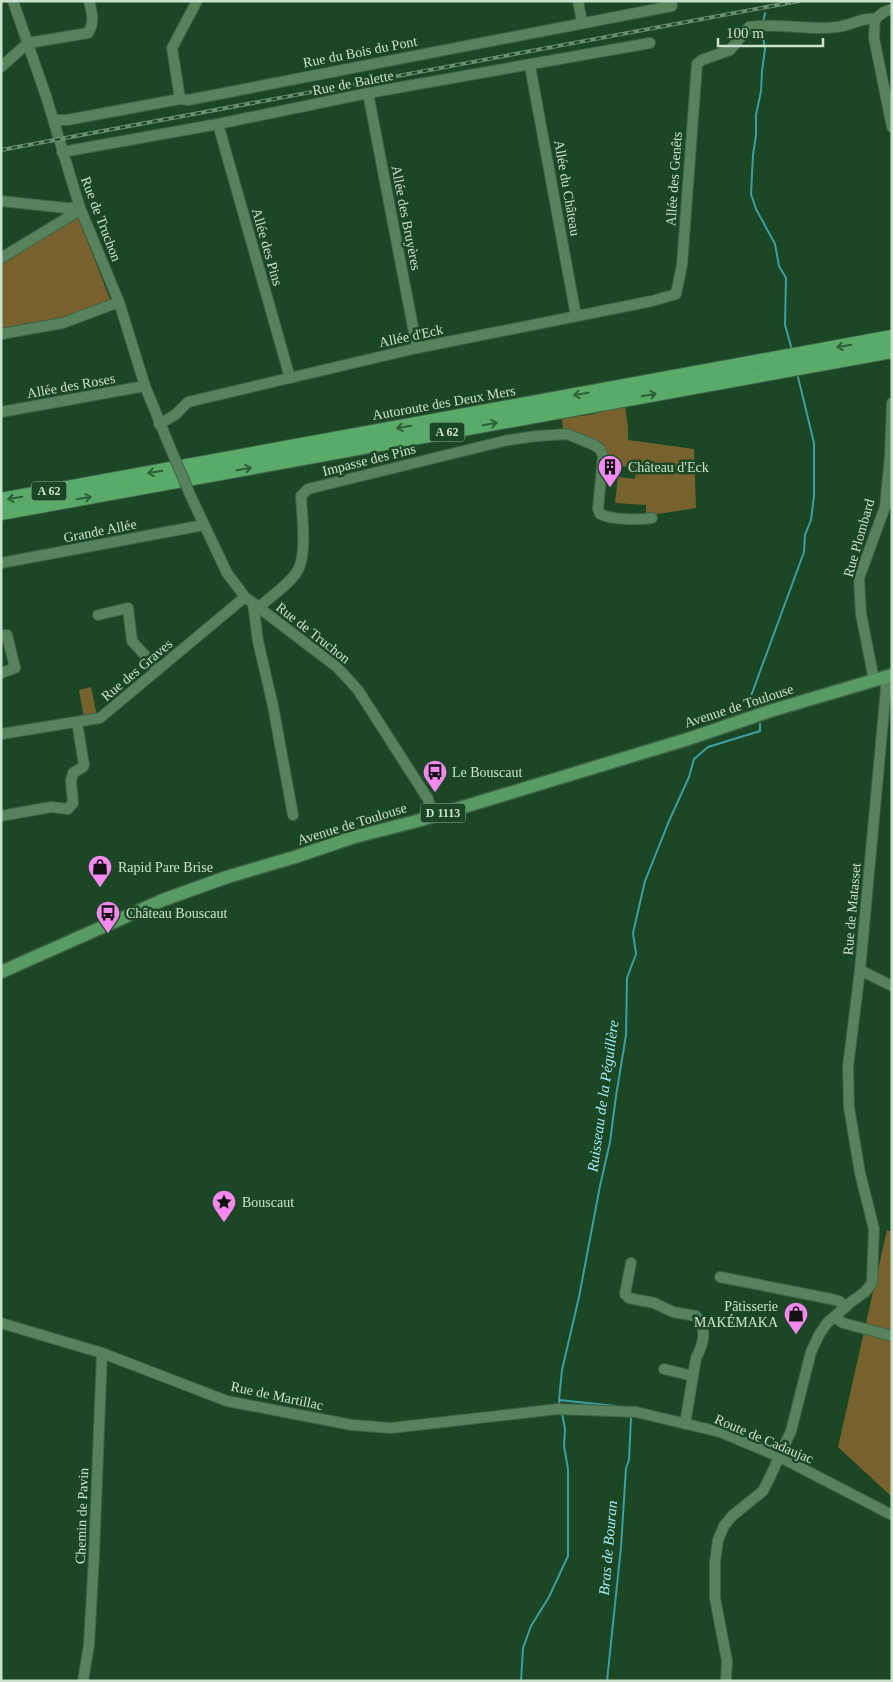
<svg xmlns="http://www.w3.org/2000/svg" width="893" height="1682" font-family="Georgia,serif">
<rect width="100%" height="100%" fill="#1c4725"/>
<g fill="#77622d">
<polygon points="78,217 111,302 61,322 1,333 1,264 24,248"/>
<polygon points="625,406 628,427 628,440 694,449 696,508 646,516 646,505 615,503 618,477 635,479 636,468 614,465 611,460 605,459 603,446 563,431 562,418 589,415"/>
<polygon points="91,687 97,716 84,718 79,690"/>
<polygon points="887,1230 892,1232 892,1497 838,1447"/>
</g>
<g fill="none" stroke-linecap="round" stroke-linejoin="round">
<g stroke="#3e9fa3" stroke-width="2">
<polyline points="763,23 765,13"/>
<polyline points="762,30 765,49 762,71 761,91 756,115 756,135 753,155 751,194 756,209 775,244 779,266 786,278 785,325 792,350"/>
<polyline points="757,706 751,696 804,552 805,535 811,520 814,496 814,443 798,377"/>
<polyline points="559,1400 616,1406"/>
<polyline points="560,1405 559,1400 562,1370 579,1297 600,1186 610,1142 616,1096 626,1035 627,978 636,954 633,933 645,881 669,821 689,777 694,759 708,747 760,731 760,724"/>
<polyline points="521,1681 523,1648 531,1626 549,1597 568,1556 568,1469 564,1446 565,1429 562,1413"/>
<polyline points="607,1681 621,1547 626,1468 629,1460 631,1417"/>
</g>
<defs>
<g id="minor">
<polyline points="13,1 46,96 80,208 119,302 145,386 169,445"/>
<polyline points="578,1 582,22"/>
<polyline points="875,19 874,38 892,127"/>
<polyline points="875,19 884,12 892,9"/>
<polyline points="530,66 576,316"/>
<path d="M 1,67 L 28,43 L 88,33 C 95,22 92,13 89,1"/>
<polyline points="368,93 417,348"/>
<polyline points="180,99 172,48 197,1"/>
<polyline points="54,120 67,120 180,99 188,100 672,6"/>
<polyline points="218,124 290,378"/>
<polyline points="62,152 218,124 368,93 650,43"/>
<polyline points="1,201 66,208 80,208"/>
<polyline points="1,258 72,215 80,208"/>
<polyline points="1,334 63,323 119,302"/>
<polyline points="1,412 145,386"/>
<path d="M 159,424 L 175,415 L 188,402 L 417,348 L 652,301 L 676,294 L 682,265 L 697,64 L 702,60 L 730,50 L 749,27 C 778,22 807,31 837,27 C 849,26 863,17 875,19"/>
<polyline points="192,499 227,573 245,597 337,667 358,690 428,799 433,816"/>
<polyline points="1,563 204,525"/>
<polyline points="253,603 258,641 273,706 293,815"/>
<path d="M 259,607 C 269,598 292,582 298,570 C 307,554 302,515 301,496 L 308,489 L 508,440 L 537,436 L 567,434 L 594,445 L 600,449 L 603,456 L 598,509 L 600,514 C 612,520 639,520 652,518"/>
<polyline points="98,615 128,608 132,641 158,670"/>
<polyline points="1,636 7,635 15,668 1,673"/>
<polyline points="874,680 861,614 859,578 885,507 890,457 892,403"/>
<polyline points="1,734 100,718 245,597"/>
<polyline points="1,816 51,807 68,809 73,803 71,781 73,773 83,767 84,765 77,722"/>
<polyline points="860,970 892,986"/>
<path d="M 631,1263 L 625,1294 L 629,1298 L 654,1303 L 673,1312 L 696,1316 C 708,1328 703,1345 696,1358 L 685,1424"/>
<polyline points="720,1277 831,1299 839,1301 846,1307"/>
<polyline points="834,1317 843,1323 892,1336"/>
<polyline points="1,1323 102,1353 227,1401 352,1425 391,1428 558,1409 636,1412 720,1432 780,1457 892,1515"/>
<polyline points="664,1369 693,1376"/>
<polyline points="83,1681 89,1645 94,1556 102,1353"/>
<polyline points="726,1681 727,1661 715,1598 715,1562 718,1540 724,1526 732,1516 763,1491 770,1477 791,1431 811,1352 819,1335 827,1323 851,1302 865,1292 872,1283 874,1229 860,1173 849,1107 848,1067 860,970 886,689 885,677"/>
</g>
<polyline id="major" points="1,972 163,900 227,877 295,857 354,837 417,821 688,739 770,711 892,675"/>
<g id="highway">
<polyline points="1,500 892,337"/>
<polyline points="1,513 892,351"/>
</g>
</defs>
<use href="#minor" stroke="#3d6346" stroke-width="12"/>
<use href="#major" stroke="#3d6346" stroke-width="15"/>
<use href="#highway" stroke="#3d6346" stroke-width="16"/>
<use href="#minor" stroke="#56825c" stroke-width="10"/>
<use href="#major" stroke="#589b64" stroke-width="12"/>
<use href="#highway" stroke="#5aab69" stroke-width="14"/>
<defs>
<polyline id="rail" points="1,150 799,1"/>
</defs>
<use href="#rail" stroke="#6c8e72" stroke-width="4"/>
<use href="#rail" stroke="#1c4725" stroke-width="2" stroke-dasharray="5.5" stroke-linecap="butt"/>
<defs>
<polyline id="minor-bridge" points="169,445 192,499"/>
</defs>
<use href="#minor-bridge" stroke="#3d6346" stroke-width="12" stroke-linecap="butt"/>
<use href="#minor-bridge" stroke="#56825c" stroke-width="10"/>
</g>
<defs><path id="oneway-shaft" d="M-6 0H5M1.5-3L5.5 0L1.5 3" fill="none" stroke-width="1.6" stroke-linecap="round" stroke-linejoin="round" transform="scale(1.25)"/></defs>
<g stroke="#2c6036">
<use href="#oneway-shaft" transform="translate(844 346) rotate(170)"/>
<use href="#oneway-shaft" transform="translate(581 394) rotate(170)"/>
<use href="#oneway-shaft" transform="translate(649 395) rotate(-10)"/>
<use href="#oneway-shaft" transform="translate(490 424) rotate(-10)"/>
<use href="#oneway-shaft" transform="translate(404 427) rotate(170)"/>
<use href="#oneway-shaft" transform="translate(244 469) rotate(-10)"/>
<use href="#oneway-shaft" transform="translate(155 472) rotate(170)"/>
<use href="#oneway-shaft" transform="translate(15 498) rotate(170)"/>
<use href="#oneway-shaft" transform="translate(84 498) rotate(-10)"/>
</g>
<defs>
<symbol id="building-pin" viewBox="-11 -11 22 30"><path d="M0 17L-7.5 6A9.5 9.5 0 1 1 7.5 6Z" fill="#f489f0" stroke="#1c4725"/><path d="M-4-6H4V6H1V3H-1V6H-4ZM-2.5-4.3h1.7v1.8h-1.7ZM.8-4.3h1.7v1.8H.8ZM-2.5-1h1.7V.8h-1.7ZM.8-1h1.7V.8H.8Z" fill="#111"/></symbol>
<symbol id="bus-pin" viewBox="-11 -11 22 30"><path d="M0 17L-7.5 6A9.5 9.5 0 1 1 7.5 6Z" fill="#f489f0" stroke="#1c4725"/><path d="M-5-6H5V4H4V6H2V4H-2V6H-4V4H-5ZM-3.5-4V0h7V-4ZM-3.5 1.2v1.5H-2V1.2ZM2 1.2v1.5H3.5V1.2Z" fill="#111"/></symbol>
<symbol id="shop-pin" viewBox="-11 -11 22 30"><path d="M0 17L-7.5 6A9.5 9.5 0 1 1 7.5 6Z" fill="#f489f0" stroke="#1c4725"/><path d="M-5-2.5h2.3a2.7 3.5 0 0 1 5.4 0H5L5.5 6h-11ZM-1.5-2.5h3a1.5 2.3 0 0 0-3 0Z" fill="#111"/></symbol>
<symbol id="sight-pin" viewBox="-11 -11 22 30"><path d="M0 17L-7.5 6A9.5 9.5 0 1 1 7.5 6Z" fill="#f489f0" stroke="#1c4725"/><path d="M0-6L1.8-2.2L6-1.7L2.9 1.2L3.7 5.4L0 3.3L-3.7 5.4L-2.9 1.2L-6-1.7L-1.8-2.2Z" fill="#111"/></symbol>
</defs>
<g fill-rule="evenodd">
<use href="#building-pin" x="596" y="453" width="28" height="38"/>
<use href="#bus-pin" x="421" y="758" width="28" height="38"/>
<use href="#shop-pin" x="86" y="853" width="28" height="38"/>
<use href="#bus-pin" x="94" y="899" width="28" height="38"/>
<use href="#sight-pin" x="210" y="1188" width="28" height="38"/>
<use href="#shop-pin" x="782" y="1300" width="28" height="38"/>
</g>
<g text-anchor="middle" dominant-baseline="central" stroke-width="5" stroke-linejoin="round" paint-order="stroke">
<g fill="#1c4725" stroke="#96b39a" stroke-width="1">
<rect x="429.5" y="422.5" width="35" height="19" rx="4"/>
<rect x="31.5" y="481.5" width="35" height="19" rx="4"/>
<rect x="420.5" y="803.5" width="45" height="19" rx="4"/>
</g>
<g font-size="12" font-weight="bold" fill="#cae1cc">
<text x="447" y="432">A 62</text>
<text x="49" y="491">A 62</text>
<text x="443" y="813">D 1113</text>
</g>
<g font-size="14" fill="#cae1cc" stroke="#1c4725">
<text transform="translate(360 52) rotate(-11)">Rue du Bois du Pont</text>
<text transform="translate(353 83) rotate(-11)">Rue de Balette</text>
<text transform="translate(674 179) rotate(-86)">Allée des Genêts</text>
<text transform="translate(567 188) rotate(80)">Allée du Château</text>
<text transform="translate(406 218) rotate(79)">Allée des Bruyères</text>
<text transform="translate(101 219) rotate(69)">Rue de Truchon</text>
<text transform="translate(267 247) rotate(74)">Allée des Pins</text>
<text transform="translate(411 336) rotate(-12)">Allée d'Eck</text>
<text transform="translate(71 386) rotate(-10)">Allée des Roses</text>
<text transform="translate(444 403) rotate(-10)">Autoroute des Deux Mers</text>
<text transform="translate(369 460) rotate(-14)">Impasse des Pins</text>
<text transform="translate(100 531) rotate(-11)">Grande Allée</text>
<text transform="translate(859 538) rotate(-74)">Rue Plombard</text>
<text transform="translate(313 633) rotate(38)">Rue de Truchon</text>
<text transform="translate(137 670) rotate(-40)">Rue des Graves</text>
<text transform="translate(739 706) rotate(-18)">Avenue de Toulouse</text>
<text transform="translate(352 824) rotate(-17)">Avenue de Toulouse</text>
<text transform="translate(852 909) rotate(-85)">Rue de Matasset</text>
<text transform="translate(277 1396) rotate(12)">Rue de Martillac</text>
<text transform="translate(764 1439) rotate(23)">Route de Cadaujac</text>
<text transform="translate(82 1516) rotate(-88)">Chemin de Pavin</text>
</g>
<g font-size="14" fill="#cae1cc" stroke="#1c4725" text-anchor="start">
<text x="628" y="467">Château d'Eck</text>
<text x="452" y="772">Le Bouscaut</text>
<text x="118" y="867">Rapid Pare Brise</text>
<text x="126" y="913">Château Bouscaut</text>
<text x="242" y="1202">Bouscaut</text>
<text x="778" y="1306" text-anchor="end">Pâtisserie<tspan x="778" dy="16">MAKÉMAKA</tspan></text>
</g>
<g font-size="15" font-style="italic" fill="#a4effa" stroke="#1c4725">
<text transform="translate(603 1096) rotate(-82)">Ruisseau de la Péguillère</text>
<text transform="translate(608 1548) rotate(-85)">Bras de Bouran</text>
</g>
</g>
<rect width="893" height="1682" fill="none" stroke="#cae1cc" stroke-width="5"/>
<path d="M718 38v8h105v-8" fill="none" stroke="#cae1cc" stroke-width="2.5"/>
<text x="726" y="38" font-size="15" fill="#cae1cc" stroke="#1c4725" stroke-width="4" paint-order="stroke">100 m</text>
</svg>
